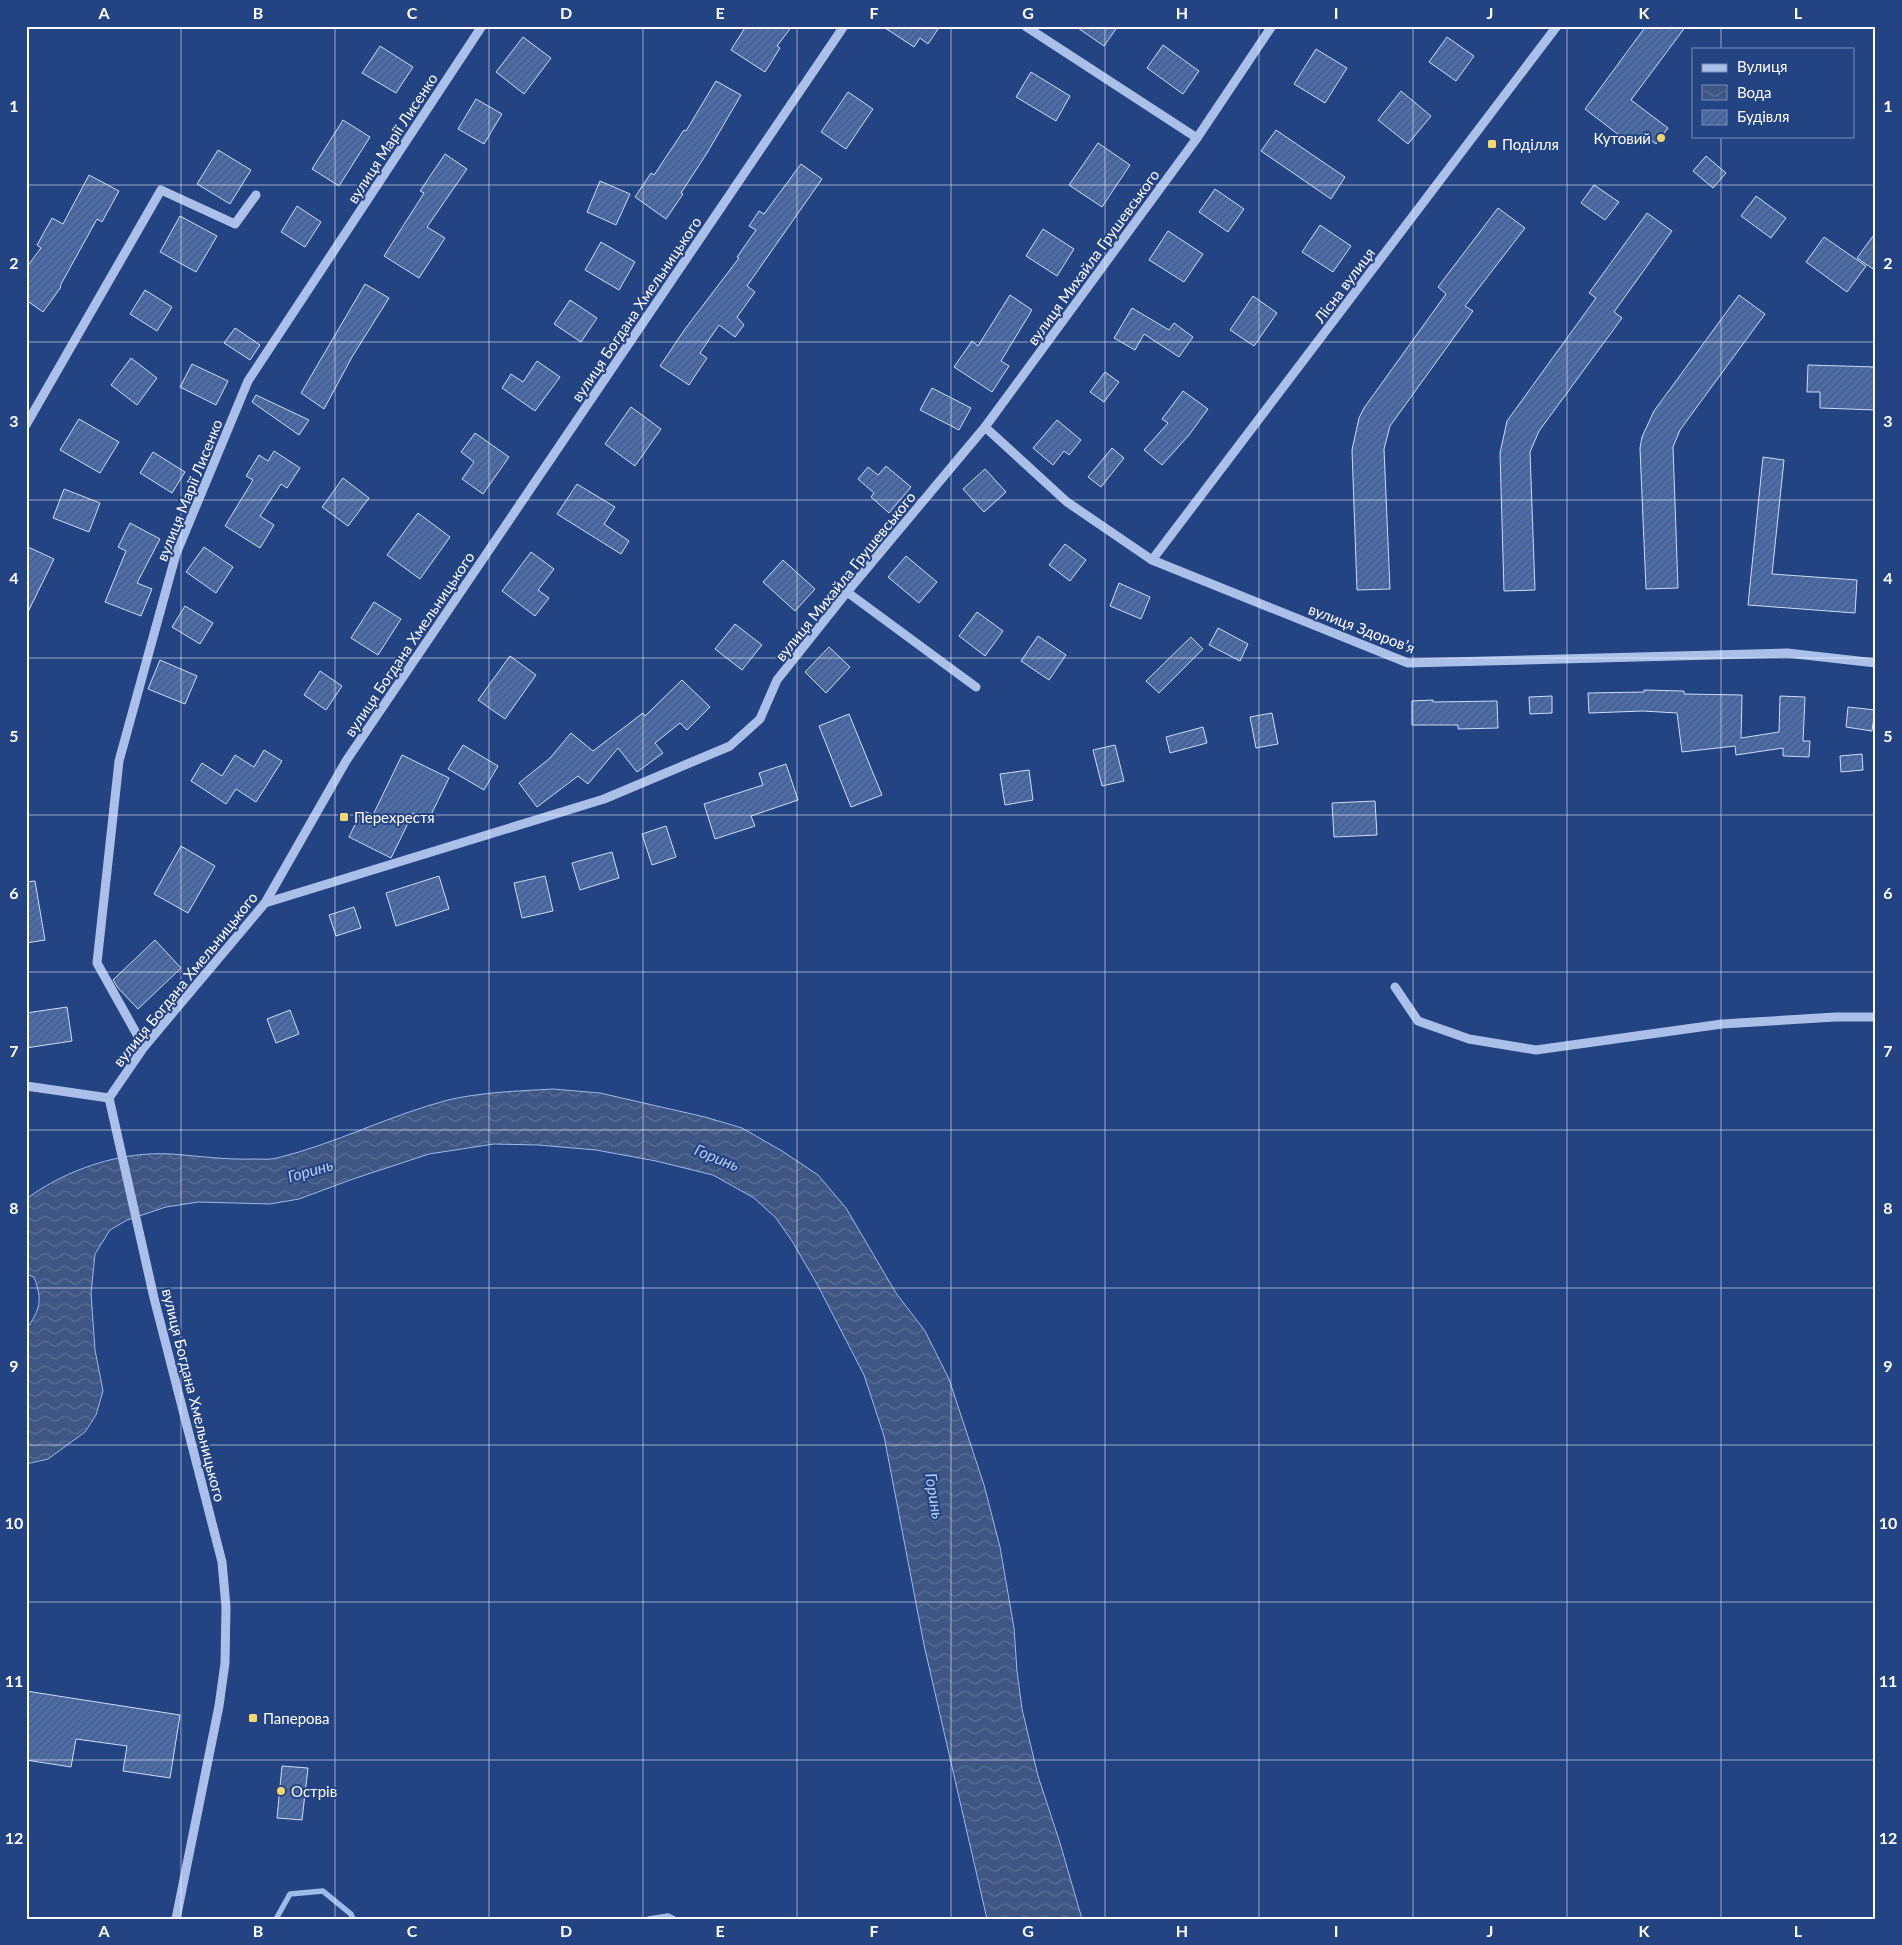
<svg xmlns="http://www.w3.org/2000/svg" width="1902" height="1945" font-family="Lato,sans-serif">
<defs>
<pattern id="water-waves" width="16" height="10" patternUnits="userSpaceOnUse" patternTransform="scale(1.25)"><rect width="16" height="10" fill="#3e5684"/><path d="M0 5q4-4 8 0t8 0" fill="none" stroke="#5b6f96"/></pattern>
<pattern id="building-hatch" width="6" height="6" patternUnits="userSpaceOnUse" patternTransform="scale(1.25)"><rect width="6" height="6" fill="#4b6dab"/><path d="M-1 1l2-2M0 6l6-6M5 7l2-2" fill="none" stroke="#4c5972"/></pattern>
</defs>
<rect width="100%" height="100%" fill="#234382"/>
<path fill="url(#water-waves)" stroke="#9ebae9" d="M 553,1089 L 600,1093 L 705,1117 L 742,1128 L 782,1151 L 818,1175 L 846,1208 L 896,1293 L 925,1331 L 949,1379 L 984,1485 L 1000,1547 L 1014,1628 L 1017,1671 L 1022,1709 L 1038,1776 L 1060,1843 L 1082,1919 L 987,1919 L 924,1645 L 884,1436 L 864,1375 L 817,1284 L 792,1241 L 776,1218 L 754,1198 L 713,1175 L 656,1161 L 596,1150 L 538,1145 L 494,1144 L 429,1154 L 353,1179 L 299,1199 L 270,1204 L 198,1202 L 166,1207 L 127,1220 L 110,1230 L 95,1254 L 91,1293 L 95,1350 L 103,1391 L 96,1415 L 85,1432 L 48,1459 L 26,1464 L 26,1330 C 40,1309 43,1301 34,1277 L 26,1274 L 26,1199 C 67,1169 121,1151 171,1154 C 199,1156 226,1160 254,1159 C 261,1159 269,1160 277,1158 C 335,1144 390,1115 448,1100 C 482,1092 519,1091 553,1089 Z"/>
<g fill="none" stroke-linecap="round" stroke-linejoin="round">
<g stroke="#9ebae9" stroke-width="5.5">
<polyline points="276,1919 290,1894 323,1891 351,1914 353,1919"/>
<polyline points="649,1919 668,1916 674,1919"/>
</g>
</g>
<g fill="url(#building-hatch)" stroke="#cedcf6">
<polygon points="746,26 792,26 777,46 780,48 765,72 731,50"/>
<polygon points="882,26 940,26 928,44 920,38 914,47"/>
<polygon points="1075,26 1118,26 1104,46"/>
<polygon points="1646,26 1686,26 1631,100 1668,128 1656,144 1643,134 1628,142 1585,109"/>
<polygon points="523,37 551,58 524,94 496,72"/>
<polygon points="1447,37 1474,56 1456,81 1429,62"/>
<polygon points="1163,45 1199,71 1183,94 1147,68"/>
<polygon points="380,46 413,67 396,93 362,73"/>
<polygon points="1316,49 1347,68 1325,103 1294,84"/>
<polygon points="1031,72 1070,96 1056,121 1016,97"/>
<polygon points="716,81 741,95 707,153 681,193 683,194 666,219 635,197 651,173 654,175 684,130 686,131"/>
<polygon points="1401,91 1431,116 1408,144 1378,120"/>
<polygon points="848,92 873,109 846,149 821,132"/>
<polygon points="476,99 502,114 484,144 458,129"/>
<polygon points="343,120 370,137 339,186 312,169"/>
<polygon points="1276,130 1345,177 1331,199 1261,151"/>
<polygon points="1098,143 1130,165 1102,207 1069,185"/>
<polygon points="218,150 251,170 230,204 197,184"/>
<polygon points="445,154 467,169 427,227 445,238 419,278 384,256 424,193 420,191"/>
<polygon points="1706,156 1726,173 1713,188 1693,171"/>
<polygon points="801,164 822,179 747,286 755,292 737,317 744,325 735,337 719,325 700,353 707,358 689,385 660,366 685,329 739,258 737,257 756,230 749,226 759,211 764,214"/>
<polygon points="89,175 119,191 102,222 97,219 60,286 61,287 43,312 26,300 26,268 41,248 37,245 52,218 63,224"/>
<polygon points="600,181 630,194 616,225 587,212"/>
<polygon points="1594,185 1619,202 1605,220 1581,203"/>
<polygon points="1215,189 1244,209 1228,232 1199,212"/>
<polygon points="1756,196 1786,218 1771,238 1741,216"/>
<polygon points="297,206 321,222 305,247 281,232"/>
<polygon points="1498,208 1525,228 1465,306 1473,311 1390,426 1384,449 1390,589 1357,590 1352,450 1359,418 1364,408 1446,294 1438,287"/>
<polygon points="1647,213 1672,231 1614,312 1622,318 1539,431 1530,452 1535,590 1504,591 1500,453 1507,421 1596,298 1589,293"/>
<polygon points="180,216 217,236 196,272 160,252"/>
<polygon points="1320,225 1351,246 1333,272 1302,252"/>
<polygon points="1043,229 1074,249 1057,276 1026,256"/>
<polygon points="1168,231 1203,254 1184,282 1149,260"/>
<polygon points="1876,232 1876,271 1857,258"/>
<polygon points="1824,237 1866,266 1847,292 1806,262"/>
<polygon points="601,242 635,262 619,290 585,270"/>
<polygon points="365,284 389,298 352,357 324,409 301,393"/>
<polygon points="145,290 172,307 157,331 130,314"/>
<polygon points="1010,295 1032,310 1001,361 1009,366 992,392 954,367 972,341 978,346"/>
<polygon points="1739,295 1765,314 1680,430 1673,447 1678,588 1646,589 1640,448 1642,437 1654,411"/>
<polygon points="1253,296 1277,313 1254,346 1230,330"/>
<polygon points="570,300 597,318 581,342 554,324"/>
<polygon points="1132,308 1169,330 1174,323 1193,337 1179,357 1144,334 1135,350 1114,338"/>
<polygon points="235,328 260,345 250,360 224,343"/>
<polygon points="131,358 157,378 137,405 111,385"/>
<polygon points="537,361 560,377 535,411 502,388 511,374 523,382"/>
<polygon points="192,364 228,381 216,405 180,387"/>
<polygon points="1808,365 1876,367 1876,410 1820,408 1820,392 1807,392"/>
<polygon points="1105,372 1119,382 1104,402 1090,392"/>
<polygon points="932,388 971,408 959,430 920,410"/>
<polygon points="1183,391 1208,409 1189,435 1162,465 1144,450 1168,423 1162,419"/>
<polygon points="256,395 309,420 299,435 252,402"/>
<polygon points="631,407 661,429 635,466 605,444"/>
<polygon points="79,419 119,442 100,473 60,450"/>
<polygon points="1057,420 1081,440 1069,455 1064,451 1053,465 1033,448"/>
<polygon points="475,433 509,457 483,494 462,479 474,462 461,452"/>
<polygon points="1112,448 1124,458 1101,487 1088,477"/>
<polygon points="274,451 300,468 287,488 281,484 260,516 274,525 260,548 225,526 253,480 246,476 259,455 268,461"/>
<polygon points="153,452 185,472 172,493 140,473"/>
<polygon points="1763,457 1784,460 1772,574 1857,580 1855,613 1748,605"/>
<polygon points="886,466 911,487 889,513 871,497 874,493 858,479 868,467 878,475"/>
<polygon points="985,469 1006,492 984,512 963,489"/>
<polygon points="343,478 369,498 348,526 322,507"/>
<polygon points="577,484 615,507 604,524 629,541 621,554 557,514"/>
<polygon points="64,489 100,503 89,532 53,518"/>
<polygon points="418,513 450,537 420,579 387,555"/>
<polygon points="130,523 160,539 137,583 152,589 141,616 105,602 126,551 118,547"/>
<polygon points="1065,544 1086,560 1070,581 1049,565"/>
<polygon points="26,546 54,559 26,616"/>
<polygon points="204,547 233,567 216,593 186,572"/>
<polygon points="531,552 554,569 538,590 549,598 535,616 502,591"/>
<polygon points="906,556 937,582 919,603 888,577"/>
<polygon points="783,560 815,589 795,611 763,582"/>
<polygon points="1119,583 1150,597 1141,619 1110,606"/>
<polygon points="374,602 401,619 378,655 351,638"/>
<polygon points="185,606 213,623 200,644 172,627"/>
<polygon points="977,612 1003,631 985,656 959,636"/>
<polygon points="735,624 762,645 742,670 715,649"/>
<polygon points="1218,628 1248,644 1240,661 1209,645"/>
<polygon points="1038,636 1066,655 1049,680 1021,661"/>
<polygon points="1191,637 1203,649 1159,693 1146,681"/>
<polygon points="829,647 850,667 826,693 805,672"/>
<polygon points="510,656 536,675 505,719 478,700"/>
<polygon points="160,660 197,676 185,704 148,689"/>
<polygon points="320,671 342,686 326,710 304,695"/>
<polygon points="682,680 710,707 687,730 680,723 655,743 663,753 637,772 618,748 588,784 578,776 537,807 519,783 550,758 571,733 593,751 643,713 645,716"/>
<polygon points="1644,690 1684,691 1684,694 1742,695 1741,738 1779,732 1780,696 1805,697 1803,741 1810,741 1809,757 1783,756 1783,748 1736,755 1735,746 1682,752 1677,713 1643,711 1589,713 1588,693 1644,692"/>
<polygon points="1552,696 1552,713 1530,714 1529,697"/>
<polygon points="1433,700 1433,702 1497,701 1498,728 1458,729 1458,725 1412,725 1412,701"/>
<polygon points="1848,707 1875,710 1872,731 1846,727"/>
<polygon points="1272,713 1278,744 1256,748 1250,717"/>
<polygon points="849,714 882,795 851,807 819,726"/>
<polygon points="1203,727 1207,743 1170,753 1166,737"/>
<polygon points="463,745 498,766 484,790 448,769"/>
<polygon points="1115,745 1124,781 1102,786 1093,750"/>
<polygon points="264,750 282,761 256,802 236,789 226,804 191,781 202,763 222,776 235,755 254,767"/>
<polygon points="1862,754 1863,770 1841,772 1840,756"/>
<polygon points="402,755 449,778 428,821 413,813 391,858 349,837 362,810 373,815"/>
<polygon points="786,764 798,800 751,816 755,826 715,839 704,804 763,785 759,773"/>
<polygon points="1029,770 1033,800 1005,805 1000,774"/>
<polygon points="1375,801 1377,835 1334,837 1332,803"/>
<polygon points="666,826 676,857 652,865 642,834"/>
<polygon points="181,846 215,866 188,913 154,894"/>
<polygon points="612,852 619,878 580,890 572,863"/>
<polygon points="439,876 449,909 396,926 386,893"/>
<polygon points="545,876 553,911 522,918 514,883"/>
<polygon points="35,881 45,940 26,943 26,882"/>
<polygon points="354,907 361,928 336,936 329,915"/>
<polygon points="155,940 181,968 138,1009 118,988 113,980"/>
<polygon points="67,1007 72,1041 26,1048 26,1013"/>
<polygon points="290,1010 299,1034 276,1043 267,1019"/>
<polygon points="26,1691 180,1715 170,1778 123,1771 127,1746 76,1739 71,1767 26,1760"/>
<polygon points="282,1766 308,1768 302,1820 277,1818"/>
</g>
<g fill="none" stroke-linecap="round" stroke-linejoin="round">
<g stroke="#aac0e8" stroke-width="9">
<polyline points="1025,26 1197,138"/>
<polyline points="26,425 161,190 235,224 256,195"/>
<polyline points="985,427 1067,502 1152,560 1408,663 1787,653 1876,663"/>
<polyline points="1152,560 1557,26"/>
<polyline points="847,592 976,687"/>
<polyline points="265,903 604,799 730,746 760,719 777,680 847,592 985,427 1197,138 1272,26"/>
<polyline points="1395,987 1418,1021 1469,1039 1536,1050 1722,1024 1835,1017 1876,1017"/>
<polyline points="144,1047 97,963 119,761 176,554 248,381 482,26"/>
<polyline points="26,1086 109,1098"/>
<polyline points="176,1919 219,1706 225,1663 226,1607 222,1562 154,1298 109,1098 144,1047 265,903 346,761 844,26"/>
</g>
</g>
<path fill="none" stroke="#fff" stroke-width="1" stroke-opacity="0.55" d="M 181,26 L 181,1919M 335,26 L 335,1919M 489,26 L 489,1919M 643,26 L 643,1919M 797,26 L 797,1919M 951,26 L 951,1919M 1105,26 L 1105,1919M 1259,26 L 1259,1919M 1413,26 L 1413,1919M 1567,26 L 1567,1919M 1721,26 L 1721,49M 1721,136 L 1721,1919M 26,185 L 1876,185M 26,342 L 1876,342M 26,500 L 1876,500M 26,658 L 1876,658M 26,815 L 1876,815M 26,972 L 1876,972M 26,1130 L 1876,1130M 26,1288 L 1876,1288M 26,1445 L 1876,1445M 26,1602 L 1876,1602M 26,1760 L 1876,1760"/>
<g fill="#f3d96d" stroke="#234382" stroke-width="2">
<circle cx="1661" cy="138" r="5"/>
<rect x="1487" y="139" width="10" height="10" rx="2.5"/>
<rect x="339" y="812" width="10" height="10" rx="2.5"/>
<rect x="248" y="1713" width="10" height="10" rx="2.5"/>
<circle cx="281" cy="1791" r="5"/>
</g>
<g text-anchor="middle" dominant-baseline="central" stroke-width="4" stroke-linejoin="round" paint-order="stroke">
<g font-size="15" fill="#fff" stroke="#234382">
<text transform="translate(392 138) rotate(-57)">вулиця Марії Лисенко</text>
<text transform="translate(1093 257) rotate(-54)">вулиця Михайла Грушевського</text>
<text transform="translate(1344 285) rotate(-53)">Лісна вулиця</text>
<text transform="translate(636 309) rotate(-56)">вулиця Богдана Хмельницького</text>
<text transform="translate(189 490) rotate(-68)">вулиця Марії Лисенко</text>
<text transform="translate(845 576) rotate(-51)">вулиця Михайла Грушевського</text>
<text transform="translate(1362 628) rotate(21)">вулиця Здоровʼя</text>
<text transform="translate(409 644) rotate(-56)">вулиця Богдана Хмельницького</text>
<text transform="translate(185 979) rotate(-51)">вулиця Богдана Хмельницького</text>
<text transform="translate(194 1395) rotate(76)">вулиця Богдана Хмельницького</text>
</g>
<g font-size="15" fill="#fff" stroke="#234382" text-anchor="start">
<text x="1651" y="138" text-anchor="end">Кутовий</text>
<text x="1502" y="144">Поділля</text>
<text x="354" y="817">Перехрестя</text>
<text x="263" y="1718">Паперова</text>
<text x="291" y="1791">Острів</text>
</g>
<g font-size="16" font-style="italic" fill="#b6cbef" stroke="#234382">
<text transform="translate(717 1157) rotate(22)">Горинь</text>
<text transform="translate(310 1170) rotate(-16)">Горинь</text>
<text transform="translate(935 1496) rotate(81)">Горинь</text>
</g>
</g>
<rect width="1902" height="1945" fill="none" stroke="#234382" stroke-width="55"/>
<rect x="1692" y="48" width="162" height="90" fill="#234382" stroke="#7b8eb4"/>
<rect x="1702" y="64" width="25" height="8" fill="#aac0e8" stroke="#7b8eb4"/>
<text x="1737" y="72" font-size="15" fill="#ffffff">Вулиця</text>
<rect x="1702" y="85" width="25" height="15" fill="url(#water-waves)" stroke="#7b8eb4"/>
<text x="1737" y="98" font-size="15" fill="#ffffff">Вода</text>
<rect x="1702" y="110" width="25" height="15" fill="url(#building-hatch)" stroke="#7b8eb4"/>
<text x="1737" y="122" font-size="15" fill="#ffffff">Будівля</text>
<rect x="28" y="28" width="1846" height="1890" fill="none" stroke="#fff" stroke-width="2"/>
<g font-size="16" text-anchor="middle" font-weight="bold" fill="#fff">
<text x="104" y="19">A</text>
<text x="258" y="19">B</text>
<text x="412" y="19">C</text>
<text x="566" y="19">D</text>
<text x="720" y="19">E</text>
<text x="874" y="19">F</text>
<text x="1028" y="19">G</text>
<text x="1182" y="19">H</text>
<text x="1336" y="19">I</text>
<text x="1490" y="19">J</text>
<text x="1644" y="19">K</text>
<text x="1798" y="19">L</text>
<text x="14" y="112">1</text>
<text x="1888" y="112">1</text>
<text x="14" y="269">2</text>
<text x="1888" y="269">2</text>
<text x="14" y="427">3</text>
<text x="1888" y="427">3</text>
<text x="14" y="584">4</text>
<text x="1888" y="584">4</text>
<text x="14" y="742">5</text>
<text x="1888" y="742">5</text>
<text x="14" y="899">6</text>
<text x="1888" y="899">6</text>
<text x="14" y="1057">7</text>
<text x="1888" y="1057">7</text>
<text x="14" y="1214">8</text>
<text x="1888" y="1214">8</text>
<text x="14" y="1372">9</text>
<text x="1888" y="1372">9</text>
<text x="14" y="1529">10</text>
<text x="1888" y="1529">10</text>
<text x="14" y="1687">11</text>
<text x="1888" y="1687">11</text>
<text x="14" y="1844">12</text>
<text x="1888" y="1844">12</text>
<text x="104" y="1937">A</text>
<text x="258" y="1937">B</text>
<text x="412" y="1937">C</text>
<text x="566" y="1937">D</text>
<text x="720" y="1937">E</text>
<text x="874" y="1937">F</text>
<text x="1028" y="1937">G</text>
<text x="1182" y="1937">H</text>
<text x="1336" y="1937">I</text>
<text x="1490" y="1937">J</text>
<text x="1644" y="1937">K</text>
<text x="1798" y="1937">L</text>
</g>
</svg>
